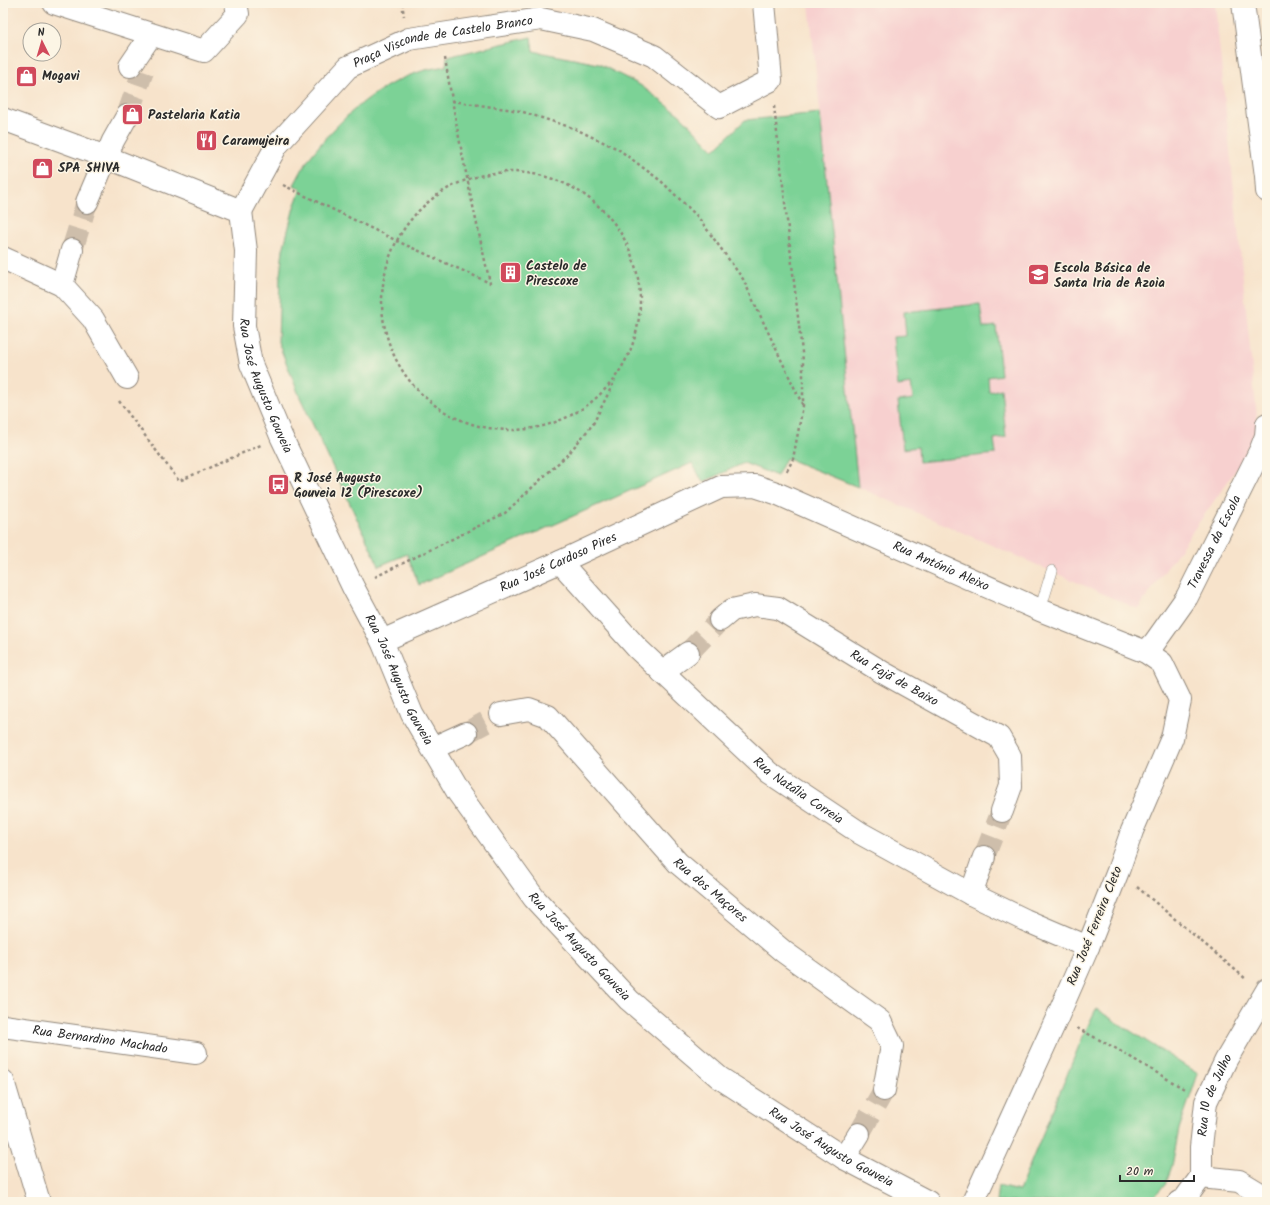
<svg xmlns="http://www.w3.org/2000/svg" width="1270" height="1205" font-family="Kalam,sans-serif">
<rect width="100%" height="100%" fill="#fcf5e5"/>
<filter id="ink" filterUnits="userSpaceOnUse"><feTurbulence type="fractalNoise" baseFrequency=".025" numOctaves="2"/><feDisplacementMap in="SourceGraphic" scale="8" xChannelSelector="R" yChannelSelector="G"/><feConvolveMatrix kernelMatrix="1 2 1 2 8 2 1 2 1" color-interpolation-filters="sRGB"/></filter>
<filter id="wash" filterUnits="userSpaceOnUse"><feTurbulence type="fractalNoise" baseFrequency=".012" numOctaves="4" result="noise"/><feDisplacementMap in="SourceGraphic" scale="16" xChannelSelector="R" yChannelSelector="G"/><feGaussianBlur stdDeviation="0.9" result="paint"/><feColorMatrix in="noise" values="0 0 0 0 0 0 0 0 0 0 0 0 0 0 0 0 0 1.4 0 .05"/><feComposite in="paint" operator="in"/></filter>
<g filter="url(#wash)">
<rect width="100%" height="100%" fill="#f7e3cb"/>
<polygon fill="#f7d0cf" points="809,3 1215,3 1259,437 1138,609 858,487"/>
<g fill="#7cd296" stroke="#547e60">
<path d="M 531,37 L 533,51 L 599,64 L 640,85 L 680,115 L 714,150 L 745,120 L 820,113 L 858,487 L 786,458 L 777,476 L 744,463 L 703,482 L 692,463 L 419,585 L 407,554 L 379,566 L 299,395 L 278,342 L 280,275 L 283,250 L 294,207 L 301,189 L 294,185 C 299,176 304,165 311,156 C 338,121 374,87 416,73 C 426,69 436,68 446,66 L 447,57 Z"/>
<polygon points="980,304 983,328 996,326 1001,375 988,377 989,392 1001,389 1006,437 994,439 996,454 919,462 918,447 903,449 898,401 913,399 911,384 898,386 893,337 906,336 904,312"/>
<polygon points="1096,1009 1198,1074 1179,1129 1172,1166 1165,1185 1150,1200 1142,1202 996,1202 998,1186 1019,1191 1083,1036"/>
</g>
</g>
<g filter="url(#ink)">
<g fill="none" stroke-linecap="round" stroke-linejoin="round">
<g stroke="#cebeab" stroke-width="22" stroke-dasharray="22 11" stroke-linecap="butt">
<polyline points="127,116 143,71"/>
<polyline points="72,250 87,202"/>
<polyline points="688,653 720,620"/>
<polyline points="466,733 501,714"/>
<polyline points="984,857 1002,811"/>
<polyline points="859,1134 884,1090"/>
</g>
<defs>
<polyline id="lane" points="1040,610 1052,571"/>
<g id="street">
<polyline points="54,3 204,51 238,14 236,3"/>
<polyline points="1243,3 1266,176 1267,191"/>
<polyline points="130,66 151,35"/>
<path id="s1" d="M 3,119 L 106,157 L 241,211 L 246,251 L 244,326 L 251,364 L 281,436 L 353,587 L 382,641 L 412,714 L 457,791 L 534,898 L 629,1000 L 720,1078 L 844,1158 L 928,1202"/>
<polyline points="87,202 113,141 127,116"/>
<path id="s2" d="M 241,211 L 277,145 L 348,67 L 409,39 L 541,19 L 593,30 L 654,56 L 719,107 L 771,80 L 764,3"/>
<polyline points="3,258 62,285 72,250"/>
<polyline points="62,285 93,319 127,378"/>
<path id="s3" d="M 560,562 L 637,648 L 770,773 L 860,833 L 971,894 L 1025,920 L 1088,947"/>
<path id="s4" d="M 720,620 L 732,610 L 755,605 L 778,608 L 882,672 L 999,737 L 1010,756 L 1011,786 L 1002,811"/>
<path id="s5" d="M 382,641 L 560,562 L 721,487 L 755,486 L 776,493 L 1040,610 L 1146,652 L 1162,663 L 1180,700 L 1172,738 L 1132,831 L 1118,871 L 1088,947 L 1057,1018 L 973,1202"/>
<path id="s6" d="M 1146,652 L 1155,642 L 1187,597 L 1261,449 L 1266,436 L 1267,424"/>
<polyline points="662,672 688,653"/>
<path id="s7" d="M 501,714 L 529,709 L 548,716 L 678,863 L 784,952 L 880,1021 L 892,1046 L 884,1090"/>
<polyline points="433,748 466,733"/>
<polyline points="971,894 984,857"/>
<path id="s8" d="M 3,1026 L 196,1053"/>
<polyline points="3,1081 39,1202"/>
<polyline points="844,1158 859,1134"/>
<polyline points="1201,1177 1239,1181 1267,1198"/>
<path id="s9" d="M 1179,1202 L 1184,1200 L 1201,1177 L 1201,1147 L 1206,1102 L 1226,1060 L 1267,990"/>
</g>
</defs>
<use href="#lane" stroke="#91877b" stroke-width="12"/>
<use href="#street" stroke="#91877b" stroke-width="24"/>
<g stroke="#91877b" stroke-width="2.5" stroke-dasharray="3 3" stroke-linecap="butt">
<polyline points="402,3 404,16"/>
<path d="M 445,58 C 457,134 473,208 490,283"/>
<polyline points="452,101 520,111 573,128 618,149 661,181 698,217 743,279 803,406"/>
<polyline points="774,106 803,361 803,406 793,459 786,473"/>
<circle cx="511" cy="301" r="129"/>
<polyline points="283,185 397,241 490,283"/>
<polyline points="119,401 179,481 261,445"/>
<polyline points="375,577 505,513 569,453 593,424 615,380"/>
<polyline points="1137,887 1246,979"/>
<polyline points="1077,1028 1115,1048 1186,1090"/>
</g>
<use href="#lane" stroke="#fff" stroke-width="11"/>
<use href="#street" stroke="#fff" stroke-width="22"/>
</g>
</g>
<defs>
<symbol id="shop-square" viewBox="-11 -11 22 22"><rect x="-9" y="-9" width="18" height="18" rx="4" fill="#d1495b" stroke="#fcf5e5"/><path d="M-5-2.5h2.3a2.7 3.5 0 0 1 5.4 0H5L5.5 6h-11ZM-1.5-2.5h3a1.5 2.3 0 0 0-3 0Z" fill="#fff"/></symbol>
<symbol id="restaurant-square" viewBox="-11 -11 22 22"><rect x="-9" y="-9" width="18" height="18" rx="4" fill="#d1495b" stroke="#fcf5e5"/><path d="M-5-6h1v4h1v-4h1v4h1v-4h1v5L-1.5 .5V6h-2V.5L-5-1ZM5-6V6H3V1.5H1.5Q1.5-4 5-6Z" fill="#fff"/></symbol>
<symbol id="building-square" viewBox="-11 -11 22 22"><rect x="-9" y="-9" width="18" height="18" rx="4" fill="#d1495b" stroke="#fcf5e5"/><path d="M-4-6H4V6H1V3H-1V6H-4ZM-2.5-4.3h1.7v1.8h-1.7ZM.8-4.3h1.7v1.8H.8ZM-2.5-1h1.7V.8h-1.7ZM.8-1h1.7V.8H.8Z" fill="#fff"/></symbol>
<symbol id="school-square" viewBox="-11 -11 22 22"><rect x="-9" y="-9" width="18" height="18" rx="4" fill="#d1495b" stroke="#fcf5e5"/><path d="M0-5L7-2L0 1L-7-2ZM-4 1L0 2.5L4 1V4Q0 6-4 4Z" fill="#fff"/></symbol>
<symbol id="bus-square" viewBox="-11 -11 22 22"><rect x="-9" y="-9" width="18" height="18" rx="4" fill="#d1495b" stroke="#fcf5e5"/><path d="M-5-6H5V4H4V6H2V4H-2V6H-4V4H-5ZM-3.5-4V0h7V-4ZM-3.5 1.2v1.5H-2V1.2ZM2 1.2v1.5H3.5V1.2Z" fill="#fff"/></symbol>
</defs>
<g fill-rule="evenodd">
<use href="#shop-square" x="14" y="64" width="25" height="25"/>
<use href="#shop-square" x="120" y="102" width="25" height="25"/>
<use href="#restaurant-square" x="194" y="128" width="25" height="25"/>
<use href="#shop-square" x="30" y="156" width="25" height="25"/>
<use href="#building-square" x="498" y="260" width="25" height="25"/>
<use href="#school-square" x="1026" y="262" width="25" height="25"/>
<use href="#bus-square" x="266" y="472" width="25" height="25"/>
</g>
<g text-anchor="middle" dominant-baseline="central" stroke-width="3" stroke-linejoin="round" paint-order="stroke">
<g font-size="13" fill="#2b2b2b" stroke="#fcf5e5">
<text stroke="none"><textPath href="#s2" startOffset="280">Praça Visconde de Castelo Branco</textPath></text>
<text stroke="none"><textPath href="#s1" startOffset="434">Rua José Augusto Gouveia</textPath></text>
<text stroke="none"><textPath href="#s6" startOffset="130">Travessa da Escola</textPath></text>
<text stroke="none"><textPath href="#s5" startOffset="193">Rua José Cardoso Pires</textPath></text>
<text stroke="none"><textPath href="#s5" startOffset="609">Rua António Aleixo</textPath></text>
<text stroke="none"><textPath href="#s4" startOffset="198">Rua Fajã de Baixo</textPath></text>
<text stroke="none"><textPath href="#s1" startOffset="758">Rua José Augusto Gouveia</textPath></text>
<text stroke="none"><textPath href="#s3" startOffset="331">Rua Natália Correia</textPath></text>
<text stroke="none"><textPath href="#s7" startOffset="287">Rua dos Maçores</textPath></text>
<text transform="translate(1095 926) rotate(-68)">Rua José Ferreira Cleto</text>
<text stroke="none"><textPath href="#s1" startOffset="1082">Rua José Augusto Gouveia</textPath></text>
<text stroke="none"><textPath href="#s8" startOffset="98">Rua Bernardino Machado</textPath></text>
<text stroke="none"><textPath href="#s9" startOffset="118">Rua 10 de Julho</textPath></text>
<text stroke="none"><textPath href="#s1" startOffset="1406">Rua José Augusto Gouveia</textPath></text>
</g>
<g font-size="13" font-weight="bold" fill="#2b2b2b" stroke="#fcf5e5" text-anchor="start">
<text x="42" y="76">Mogavi</text>
<text x="148" y="115">Pastelaria Katia</text>
<text x="222" y="141">Caramujeira</text>
<text x="58" y="168">SPA SHIVA</text>
<text x="526" y="266">Castelo de<tspan x="526" dy="15">Pirescoxe</tspan></text>
<text x="1054" y="268">Escola Básica de<tspan x="1054" dy="15">Santa Iria de Azoia</tspan></text>
<text x="294" y="478">R José Augusto<tspan x="294" dy="15">Gouveia 12 (Pirescoxe)</tspan></text>
</g>
</g>
<rect width="1270" height="1205" fill="none" stroke="#fcf5e5" stroke-width="16"/>
<g transform="translate(42 42) rotate(355)"><circle r="19" fill="#fcf5e5" stroke="#a8a49b"/>
<path d="M0-3L7 15L0 10L-7 15Z" fill="#d1495b"/>
<text y="-6" font-size="11" font-weight="bold" text-anchor="middle" fill="#2b2b2b">N</text>
</g>
<path d="M1120 1175v6h74v-6" fill="none" stroke="#2b2b2b" stroke-width="2"/>
<text x="1126" y="1175" font-size="12" fill="#2b2b2b" stroke="#fcf5e5" stroke-width="3" paint-order="stroke">20 m</text>
</svg>
